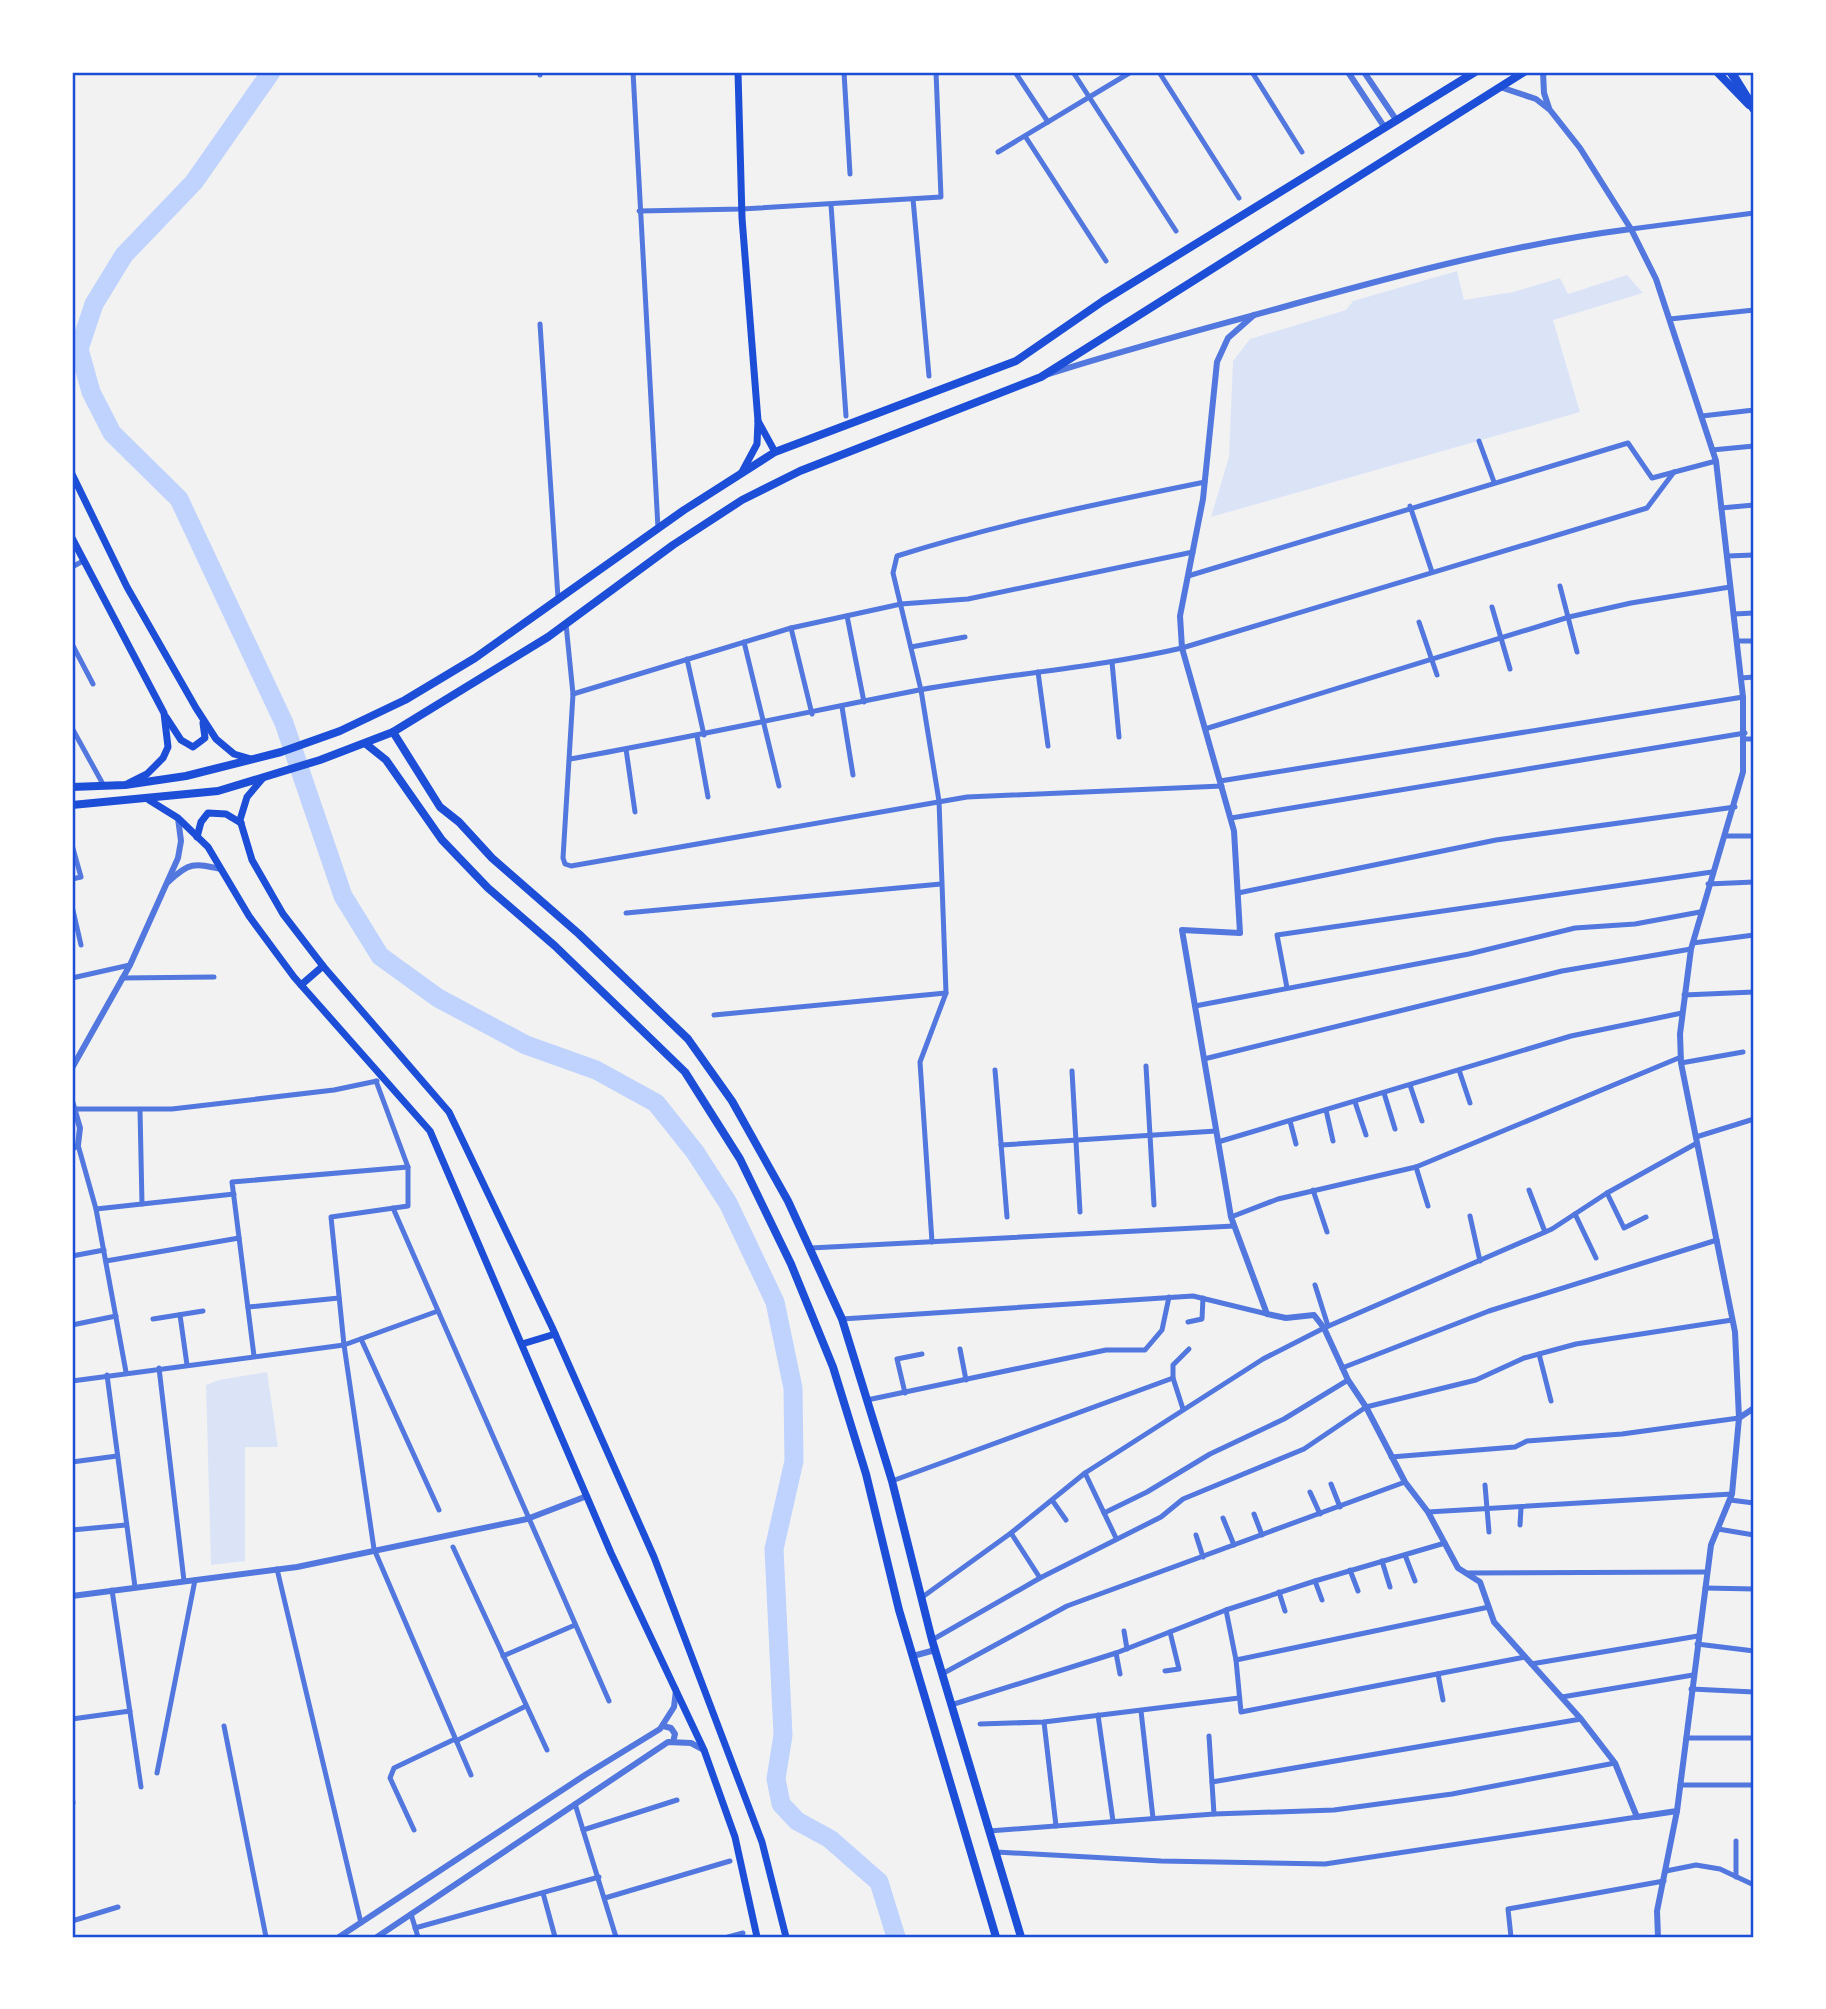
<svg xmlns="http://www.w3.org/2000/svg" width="1826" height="2009" font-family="'PT Sans Narrow',sans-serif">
<rect width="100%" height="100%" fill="#f2f2f2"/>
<g fill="#dbe4f7">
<polygon points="1457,271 1464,300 1513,292 1560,278 1568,294 1627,275 1643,293 1553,320 1580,412 1211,517 1229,457 1233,361 1250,339 1346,310 1353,301"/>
<polygon points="267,1372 278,1447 245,1447 245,1561 211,1565 206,1385 219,1380"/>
</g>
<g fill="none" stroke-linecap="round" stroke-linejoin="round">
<polyline stroke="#bfd3fe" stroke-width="19" points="271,72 194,182 124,255 94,304 79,349 91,392 112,433 179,499 284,723 343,896 380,956 438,998 526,1045 596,1070 656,1103 695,1152 728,1203 775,1302 793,1388 794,1461 774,1549 783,1735 776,1779 781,1804 797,1821 830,1839 879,1882 896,1937"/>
<g stroke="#5277de" stroke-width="5">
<polyline points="540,72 540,75"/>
<polyline points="633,72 658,528"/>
<polyline points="844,72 850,174"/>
<polyline points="1015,72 1048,122"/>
<polyline points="1073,72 1176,231"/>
<polyline points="1159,72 1239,198"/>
<polyline points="1252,72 1302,152"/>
<polyline points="1025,136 1106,261"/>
<polyline points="998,152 1131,72"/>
<polyline points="913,199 929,376"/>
<polyline points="831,205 846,416"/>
<polyline points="639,211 742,209 941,197 936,72"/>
<polyline points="1631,229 1754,213"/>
<polyline points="1670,319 1754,310"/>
<polyline points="540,324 558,598"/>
<polyline points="1702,416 1754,410"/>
<polyline points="1479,441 1494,482"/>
<polyline points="1712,450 1754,446"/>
<polyline points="1410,506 1432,572"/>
<polyline points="1721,508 1754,505"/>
<polyline points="1727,556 1754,555"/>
<polyline points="72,567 83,561"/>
<polyline points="1188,576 1628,443 1652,478 1716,461"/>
<polyline points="1560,586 1577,652"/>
<polyline points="1492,607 1510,669"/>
<polyline points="1734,614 1754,613"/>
<polyline points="847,616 864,702"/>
<polyline points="1419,622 1437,675"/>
<polyline points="566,624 573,694 563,858 565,864 571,866 967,797 1222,786"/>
<polyline points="791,628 812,714"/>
<polyline points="1737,641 1754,641"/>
<polyline points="744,642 779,786"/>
<polyline points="72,644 93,684"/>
<polyline points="911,647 965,637"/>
<polyline points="687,659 704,735"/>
<polyline points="1112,662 1119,737"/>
<polyline points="1038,672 1048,746"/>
<polyline points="1741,678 1754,677"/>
<polyline points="573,694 791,628 901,604 968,599 1193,552"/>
<polyline points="842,707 853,775"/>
<polyline points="72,728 104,786"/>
<polyline points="1205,729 1569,617 1631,603 1730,587"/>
<polyline points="697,736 708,797"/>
<polyline points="1745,739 1754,739"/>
<polyline points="626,749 635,812"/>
<path d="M 570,759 C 687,738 803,713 919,690 C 1006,674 1095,668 1182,648 L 1647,508 L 1674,472"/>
<polyline points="1220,781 1743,697"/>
<polyline points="1231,818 1745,733"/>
<polyline points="1725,836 1754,836"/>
<polyline points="72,845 81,877 72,879"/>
<polyline points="1708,884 1754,882"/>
<polyline points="1238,893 1496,840 1735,807"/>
<polyline points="72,906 81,945"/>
<polyline points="626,913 941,884"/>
<polyline points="1693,943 1754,935"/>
<polyline points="72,978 130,965"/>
<polyline points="122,978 214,977"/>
<polyline points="1287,988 1277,935 1712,872"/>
<polyline points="1684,995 1754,992"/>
<polyline points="1195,1006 1469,954 1575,928 1635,924 1700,912"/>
<polyline points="714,1015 946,993"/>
<polyline points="1204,1059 1562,971 1691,949"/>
<polyline points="1681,1063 1743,1052"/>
<polyline points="1146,1066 1154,1205"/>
<polyline points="995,1070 1007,1217"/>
<polyline points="1459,1070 1470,1103"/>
<polyline points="1072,1071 1080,1212"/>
<polyline points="376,1081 408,1167 408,1206 331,1217 344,1345 374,1549 471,1775"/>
<polyline points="1410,1085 1422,1121"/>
<polyline points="1384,1093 1395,1129"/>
<polyline points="1355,1102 1366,1135"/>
<polyline points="77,1109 172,1109 334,1090 377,1081"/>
<polyline points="140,1110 142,1204"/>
<polyline points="1326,1110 1333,1141"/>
<polyline points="1290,1121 1296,1144"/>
<polyline points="1696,1137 1754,1119"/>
<polyline points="1218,1142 1571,1036 1682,1013"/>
<polyline points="78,1145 96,1209 126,1372"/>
<polyline points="1001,1145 1216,1131"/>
<polyline points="1416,1167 1428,1206"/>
<polyline points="1313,1190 1327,1232"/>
<polyline points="1529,1190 1545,1232"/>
<polyline points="1607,1193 1624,1228 1646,1217"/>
<polyline points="393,1208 609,1701"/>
<polyline points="96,1209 234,1194"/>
<polyline points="1575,1214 1596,1258"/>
<polyline points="1470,1216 1480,1261"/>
<polyline points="1231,1217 1278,1199 1416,1167 1681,1057"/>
<path d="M 932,1242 L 920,1062 L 946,993 L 939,801 L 921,690 L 893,573 L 897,556 C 998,524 1101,503 1205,482"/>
<polyline points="811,1248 1234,1226"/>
<polyline points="72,1256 104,1250"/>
<polyline points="106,1261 239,1238"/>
<polyline points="1315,1285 1328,1326"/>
<polyline points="248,1307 339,1298"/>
<polyline points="180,1315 187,1365"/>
<polyline points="153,1319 203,1311"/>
<polyline points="842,1319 1193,1296 1267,1314"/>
<polyline points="1188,1322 1202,1319 1203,1298"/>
<polyline points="72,1325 116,1316"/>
<polyline points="361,1339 439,1510"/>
<polyline points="960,1349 966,1380"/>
<polyline points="1539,1354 1551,1401"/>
<polyline points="254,1356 232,1182 408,1167"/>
<polyline points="159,1368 184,1581"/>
<polyline points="1342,1368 1489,1311 1717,1240"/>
<polyline points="107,1375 135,1587"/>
<polyline points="1173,1378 1173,1365 1189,1349"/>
<polyline points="72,1381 344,1345 438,1311"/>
<polyline points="905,1393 897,1359 922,1354"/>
<polyline points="867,1400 1106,1350 1145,1350 1162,1330 1169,1297"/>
<polyline points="1391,1457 1515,1447 1527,1441 1622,1434 1739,1418"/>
<polyline points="72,1462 117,1456"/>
<polyline points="1085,1473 1116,1538"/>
<polyline points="892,1481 1173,1378 1183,1409"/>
<polyline points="1331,1484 1340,1507"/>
<polyline points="1485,1485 1489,1532"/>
<polyline points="1310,1492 1320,1514"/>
<polyline points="1052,1500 1066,1520"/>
<polyline points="1730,1500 1754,1503"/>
<polyline points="1428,1512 1732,1494"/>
<polyline points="1104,1513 1147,1492 1210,1454 1284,1419 1348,1380"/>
<polyline points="1254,1514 1262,1535"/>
<polyline points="1223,1518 1234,1545"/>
<polyline points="1520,1525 1521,1508"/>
<polyline points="1718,1529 1754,1535"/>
<polyline points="72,1530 126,1525"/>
<polyline points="1011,1533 1040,1578"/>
<polyline points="1196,1535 1203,1557"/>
<polyline points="453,1547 547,1750"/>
<polyline points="1405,1555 1415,1581"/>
<polyline points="1382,1561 1390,1587"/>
<polyline points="277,1569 361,1923"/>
<polyline points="1350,1570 1358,1591"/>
<polyline points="1466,1573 1707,1572"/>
<polyline points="1315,1581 1322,1600"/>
<polyline points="1705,1588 1754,1589"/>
<polyline points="112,1590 141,1787"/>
<polyline points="1279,1592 1285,1611"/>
<polyline points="921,1598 1011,1533 1085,1473 1263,1359 1324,1328 1552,1229 1607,1193 1697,1143"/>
<polyline points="1226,1610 1236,1660 1241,1712 1525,1657"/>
<polyline points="1124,1631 1127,1649"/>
<polyline points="932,1640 1040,1578 1161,1517 1183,1499 1304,1449 1366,1407 1476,1380 1524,1358 1576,1344 1732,1320"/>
<polyline points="1697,1644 1754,1651"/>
<polyline points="1116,1653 1120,1674"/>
<polyline points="503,1656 575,1625"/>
<polyline points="1236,1660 1489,1607"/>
<polyline points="1531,1664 1698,1636"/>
<polyline points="1165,1671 1179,1669 1170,1632"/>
<polyline points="942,1674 1067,1606 1405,1482"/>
<polyline points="1438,1674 1443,1700"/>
<polyline points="1691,1689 1754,1692"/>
<polyline points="1562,1697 1693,1675"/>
<polyline points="951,1705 1116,1653 1226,1610 1315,1581 1445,1543"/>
<polyline points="1141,1711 1153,1818"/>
<polyline points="1098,1715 1113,1821"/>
<polyline points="72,1719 130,1711"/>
<polyline points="1044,1722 1056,1826"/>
<polyline points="980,1724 1044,1722 1239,1698"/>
<polyline points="224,1726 266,1937"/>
<polyline points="1209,1736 1214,1814"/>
<polyline points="1686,1738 1754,1738"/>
<polyline points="456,1741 526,1706"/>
<polyline points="157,1773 195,1580"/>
<polyline points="1212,1782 1581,1719"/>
<polyline points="1680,1785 1754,1785"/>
<polyline points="72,1797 73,1803"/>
<polyline points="575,1804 616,1937"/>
<polyline points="414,1830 390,1778 394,1768 455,1739"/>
<polyline points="583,1830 677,1800"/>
<polyline points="989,1831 1214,1814 1334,1810 1452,1794 1615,1763"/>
<polyline points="996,1852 1161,1861 1325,1864 1637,1817"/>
<polyline points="1666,1871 1696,1865 1720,1869 1754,1885"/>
<polyline points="1736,1877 1736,1841"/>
<polyline points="543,1893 555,1937"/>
<polyline points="605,1898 730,1861"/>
<polyline points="411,1914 418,1937"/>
<polyline points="72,1921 118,1907"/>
<polyline points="415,1928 599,1877"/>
<polyline points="728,1937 743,1933"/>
<polyline points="1511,1937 1508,1909 1664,1881"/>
</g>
<g stroke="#5277de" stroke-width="6">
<polyline points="1348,72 1385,128"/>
<polyline points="1364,72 1397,121"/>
<polyline points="1543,72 1544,93 1549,108"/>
<polyline points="1500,87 1536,99 1550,110 1580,148 1631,229 1656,279 1716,461 1743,697 1743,772 1691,949 1680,1034 1681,1063 1735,1332 1739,1418 1732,1494 1711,1545 1677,1811 1657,1911 1658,1937"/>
<polyline points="1254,315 1228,338 1217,362 1203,499 1180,616 1182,648 1234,831 1240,933 1182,930 1231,1217 1267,1314 1286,1318 1314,1315 1324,1328 1348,1380 1366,1407 1405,1482 1428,1512 1458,1568 1480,1582 1494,1622 1581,1719 1615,1763 1637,1817 1677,1811"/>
<path d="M 1049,374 C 1130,348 1212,327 1294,304 C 1406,273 1515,244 1631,229"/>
<path d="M 168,882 C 189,862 194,863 221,869"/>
<polyline points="72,1068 130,965 178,858 181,841 178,818"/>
<polyline points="72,1101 80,1128 78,1145 72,1149"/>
<polyline points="1739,1418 1754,1408"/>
<polyline points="72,1596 297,1567 527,1519 587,1496"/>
<polyline points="913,1656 935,1650"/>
<polyline points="663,1726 671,1728 675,1734 673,1742"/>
<polyline points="339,1937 585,1775 660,1729 674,1707 676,1690"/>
<polyline points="377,1937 668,1742 691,1743 704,1750"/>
</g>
<g stroke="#1d4ed8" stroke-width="7">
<polyline points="738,72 742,218 758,421"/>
<polyline points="742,472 757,444 758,421 775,452"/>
<polyline points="72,474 127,587 196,708 216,739 234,754 251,759"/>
<polyline points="72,538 164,713 168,747 163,758 147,774 129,783"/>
<polyline points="166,717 181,740 193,747 205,738 203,723"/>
<polyline points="263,778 247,797 240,820 252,860 283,914 323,966 449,1112 552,1327 654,1557 762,1842 786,1937"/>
<polyline points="149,800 178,818 208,847 249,916 294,977 430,1131 611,1553 704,1750 735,1837 757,1937"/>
<polyline points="197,837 201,822 208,813 226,814 241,823"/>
<polyline points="301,985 323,966"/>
<polyline points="522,1344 555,1334"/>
</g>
<g stroke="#1d4ed8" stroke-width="8">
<polyline points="1717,72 1749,105"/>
<polyline points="393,732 440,807 459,822 492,858 579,934 688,1039 732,1101 788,1201 842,1319 892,1481 932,1640 1021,1937"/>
<polyline points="366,744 386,760 442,840 488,888 555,946 685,1072 740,1159 791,1264 833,1367 866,1474 899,1610 996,1937"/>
<polyline points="72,787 125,785 186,776 281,752 340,731 405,700 475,658 684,510 775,452 1016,361 1103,301 1475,72"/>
<polyline points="72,805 218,791 320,760 393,732 548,637 673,545 742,500 800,471 1041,377 1524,72"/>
</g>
<polyline stroke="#1d4ed8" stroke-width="9" points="1731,72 1754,109"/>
</g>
<rect width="1826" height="2009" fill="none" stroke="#ffffff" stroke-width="147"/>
<rect x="74" y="74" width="1678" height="1862" fill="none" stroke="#1d4ed8" stroke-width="2.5"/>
</svg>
